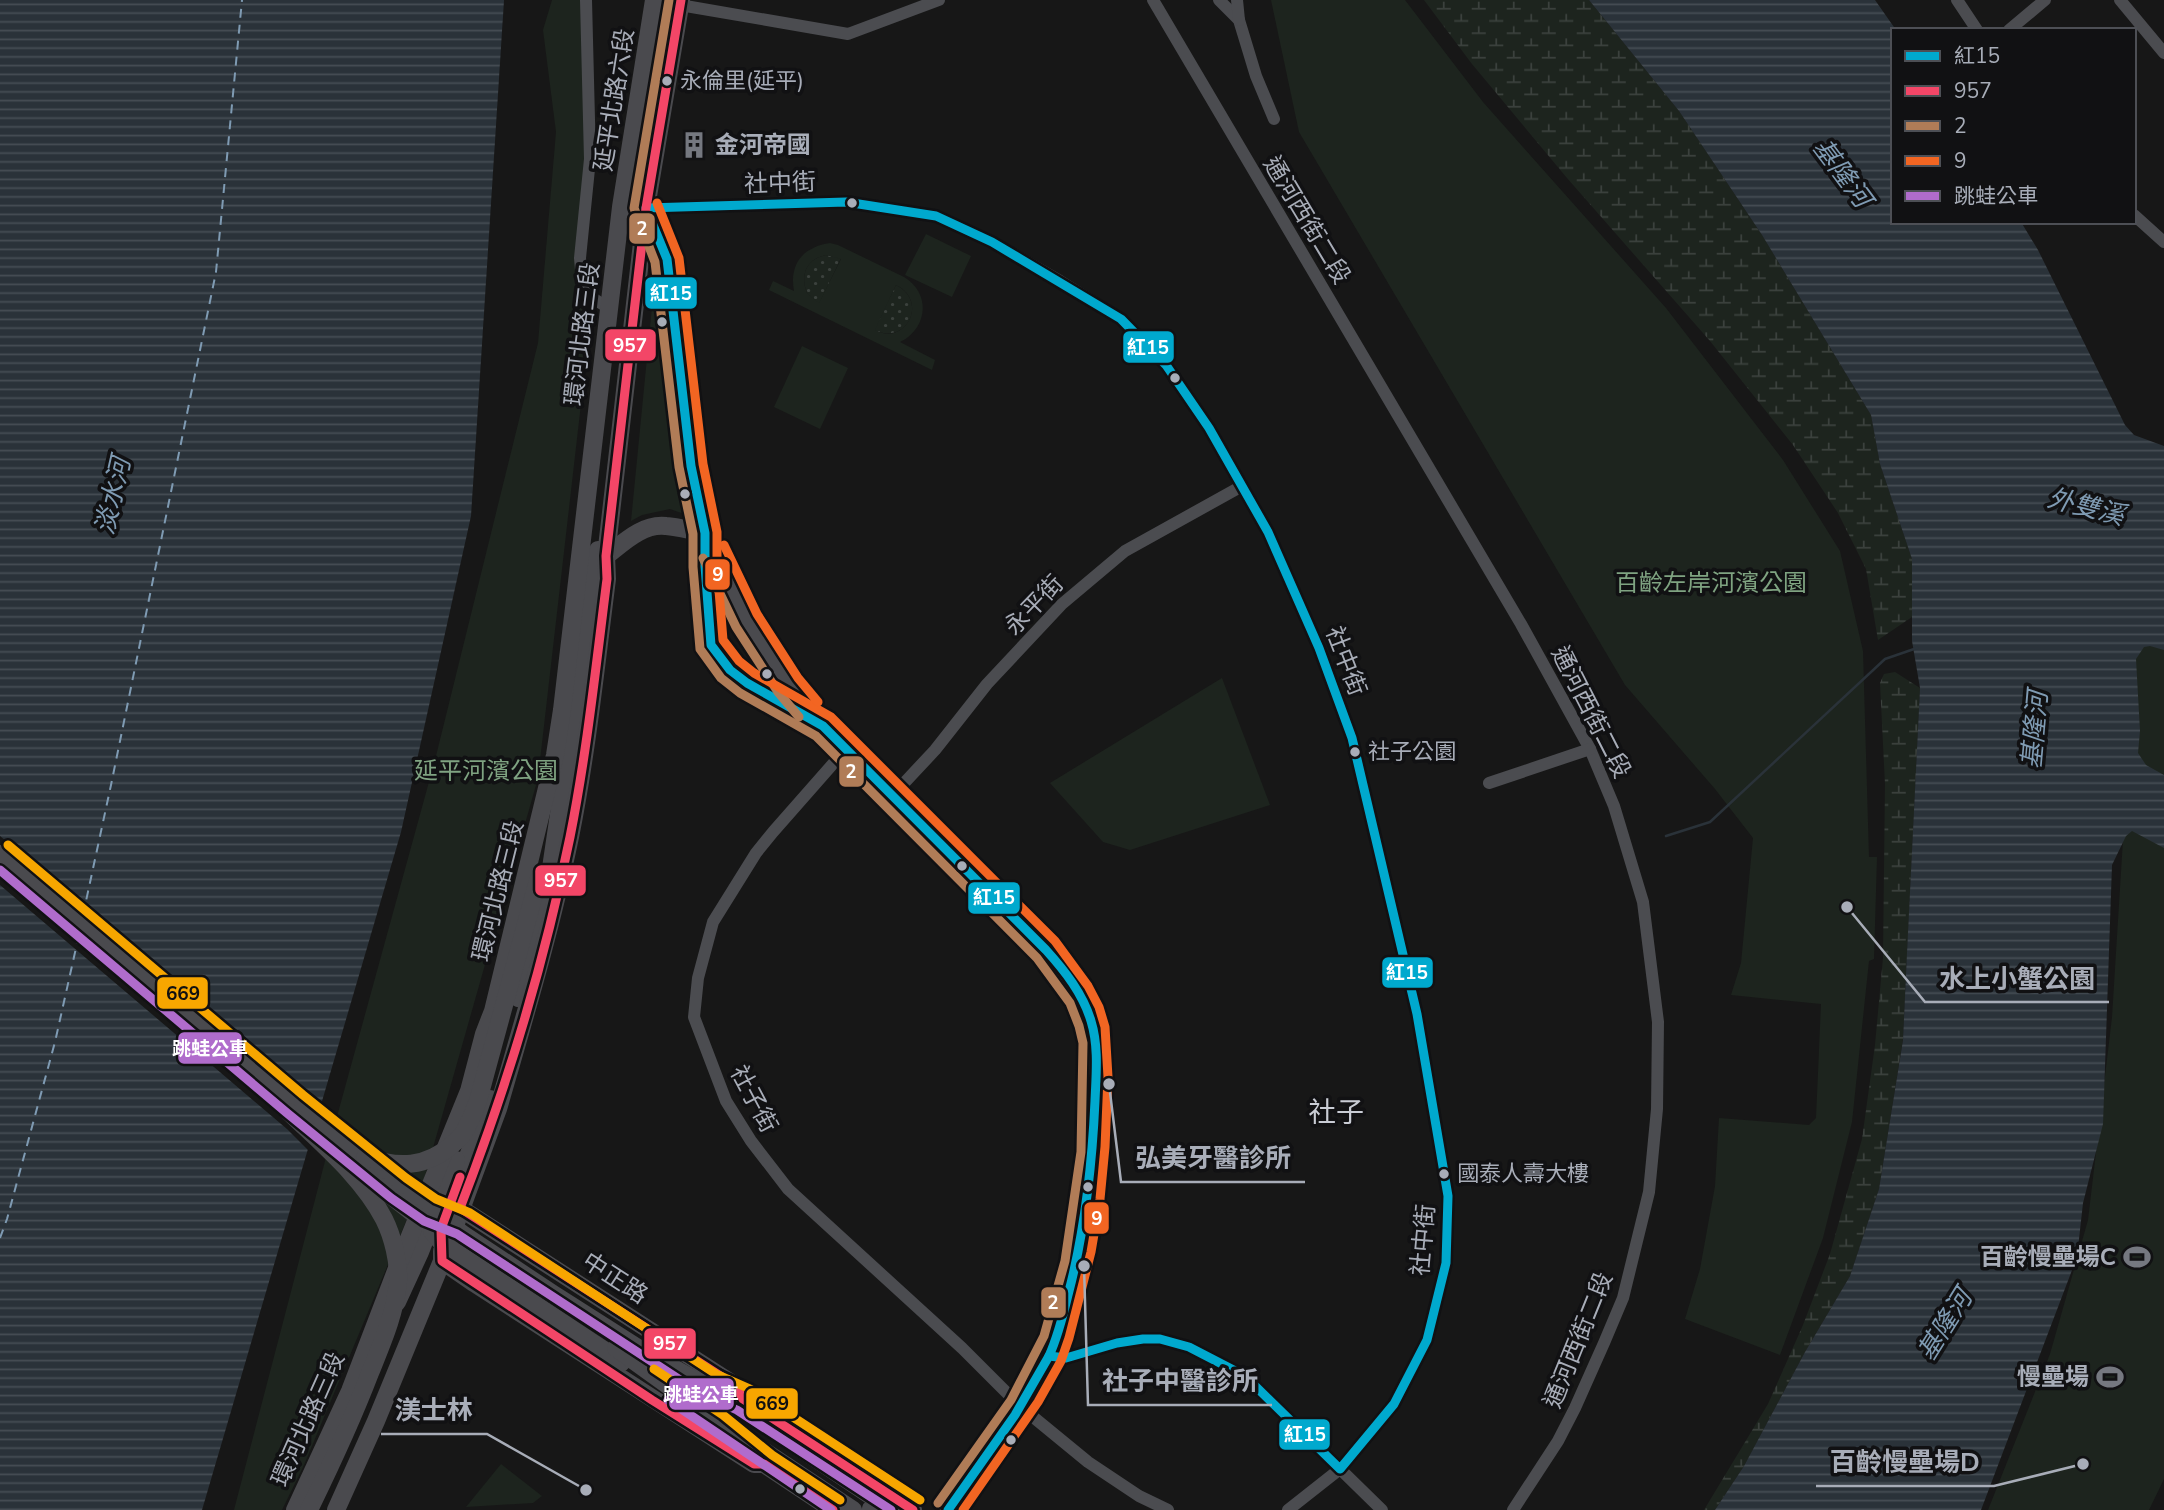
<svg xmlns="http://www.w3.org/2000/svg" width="2164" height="1510" font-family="'Nunito Sans','Noto Sans TC',sans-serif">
<defs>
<pattern id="grass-dots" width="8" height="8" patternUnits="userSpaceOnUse" patternTransform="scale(1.75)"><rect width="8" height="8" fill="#1d241e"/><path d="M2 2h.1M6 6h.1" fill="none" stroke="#3b413d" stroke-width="1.8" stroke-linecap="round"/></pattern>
<pattern id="wetland-marsh" width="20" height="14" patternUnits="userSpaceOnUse" patternTransform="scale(1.75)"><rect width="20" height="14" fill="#1d241e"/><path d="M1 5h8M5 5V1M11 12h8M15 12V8" fill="none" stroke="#3b413d"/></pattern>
<pattern id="water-rules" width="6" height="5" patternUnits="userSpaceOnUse" patternTransform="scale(1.75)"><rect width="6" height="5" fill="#2a3239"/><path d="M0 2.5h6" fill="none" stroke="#464d54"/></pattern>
</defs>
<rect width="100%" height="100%" fill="#171717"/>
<g fill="url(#grass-dots)">
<path d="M 826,255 L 841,258 L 819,304 L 807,293 C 800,275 806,259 826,255 Z"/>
<path d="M 896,285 C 929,302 906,346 874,330 Z"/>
</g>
<g fill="url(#wetland-marsh)">
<polygon points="1424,0 1589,0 1679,111 1762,235 1871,415 1880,464 1912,559 1912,617 1878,640 1866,569 1838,513 1793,445 1710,341 1567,178 1472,64"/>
<polygon points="1895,672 1920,688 1903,1039 1879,1189 1850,1276 1805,1352 1744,1466 1715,1510 1704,1510 1768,1404 1803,1325 1830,1254 1862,1139 1875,1045 1883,958 1885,784 1880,683 1884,674"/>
</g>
<g fill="#1d241e" fill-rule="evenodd">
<polygon points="552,0 581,0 592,124 578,286 591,317 538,778 425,1176 304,1465 282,1510 234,1510 330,1142 435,760 538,343 556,132 543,30"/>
<polygon points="1271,0 1405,0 1483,102 1666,308 1783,460 1840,551 1863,651 1869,857 1877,857 1874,959 1869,961 1852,1122 1823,1238 1780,1355 1685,1319 1700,1269 1715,1186 1719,1118 1809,1125 1816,1118 1821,1004 1731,995 1741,963 1753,838 1715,789 1625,685 1299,132"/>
<polygon points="926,234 971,256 952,297 905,275"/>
<path d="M 830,243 L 838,245 L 904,277 C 932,294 927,329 900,342 L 935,360 L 932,370 L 769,290 L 773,281 L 794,291 C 789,264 803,247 830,243 ZM 826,255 L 841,259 L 819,303 L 807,293 C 800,275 806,259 826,255 ZM 896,285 C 930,302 904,347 875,330 Z"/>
<polygon points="656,266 658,266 687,515 670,509 642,515 631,521"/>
<polygon points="802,346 848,368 820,429 774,407"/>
<polygon points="2157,645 2164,647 2164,1479 2149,1510 1988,1510 2050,1354 2088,1220 2112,1017 2135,646"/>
<polygon points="1222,678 1270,805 1130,850 1103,842 1050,783"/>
<polygon points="501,1464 542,1496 533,1503 466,1507"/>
</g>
<g fill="url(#water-rules)">
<polygon points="0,0 504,0 471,516 401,832 202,1510 0,1510"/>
<polygon points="1589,0 1875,0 1896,30 1893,30 1893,222 2021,222 2038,250 2125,425 2134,435 2164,446 2164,650 2150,646 2144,647 2136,659 2140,731 2138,753 2146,765 2164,775 2164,848 2132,831 2126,836 2112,865 2103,1124 2083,1203 2077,1257 1981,1510 1715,1510 1744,1466 1805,1352 1850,1276 1879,1189 1903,1040 1907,953 1920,688 1912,641 1912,559 1880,464 1871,415 1762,235 1679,111"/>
</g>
<polygon fill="#171717" points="0,836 302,1091 324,1107 310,1152 287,1129 0,885"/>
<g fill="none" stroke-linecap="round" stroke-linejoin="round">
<polyline stroke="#2a3239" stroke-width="2.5" points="1666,836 1710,822 1885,659 1917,648"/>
<g stroke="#7f9bb3" stroke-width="2" stroke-dasharray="9 7" stroke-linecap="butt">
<polyline points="83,915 111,785 216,272 242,0"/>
<polyline points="0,1238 7,1219 55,1042 80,930"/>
</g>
<g stroke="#4b4c50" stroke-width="12">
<polyline points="586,0 590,159 580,258 582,281 591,297 610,309"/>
<polyline points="1153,0 1521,624 1590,749 1614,806 1643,902 1658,1022 1657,1109 1649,1192 1623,1298 1604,1343 1575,1408 1558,1441 1513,1510"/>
<polyline points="1219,0 1239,20 1256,76 1274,119"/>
<polyline points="1237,0 1239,20"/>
<polyline points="1957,0 1977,30"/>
<polyline points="2120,0 2164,53"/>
<polyline points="680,5 848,34 939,0"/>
<polyline points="2009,30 2045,0"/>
<polyline points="646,208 846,202 936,216 992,242 1060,281 1121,319 1144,342 1166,365 1209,428 1268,532 1319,648 1352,738 1417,1014 1448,1196 1446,1263 1427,1340 1394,1404 1340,1469 1288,1510"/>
<polyline points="2134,215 2164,242"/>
<polyline points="846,749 773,832 756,853 713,922 698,978 694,1017 726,1101 751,1141 788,1189 962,1348 1021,1407 1088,1462 1139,1496 1168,1510"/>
<polyline points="1489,783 1590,749"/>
<polyline points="892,796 935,750 987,684 1062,604 1125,551 1242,486"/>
<polyline points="1049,1356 1066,1358 1117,1343 1143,1339 1160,1339 1189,1347 1245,1376 1382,1510"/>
</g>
<g stroke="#4a4a4e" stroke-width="18">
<polyline points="648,212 667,259 691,466 705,533 705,566 711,645 730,670 747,683 811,720"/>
<path d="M 705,533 L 744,617 L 788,685 L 823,726 L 1046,950 C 1065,971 1082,994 1091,1021 C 1098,1045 1096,1070 1095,1095 C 1093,1164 1086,1233 1067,1299 C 1062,1318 1058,1337 1050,1355 C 1023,1411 983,1459 948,1510"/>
<path d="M 606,556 C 623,543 643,523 666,526 C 679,527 692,531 705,533"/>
<polyline points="518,998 551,868 598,550"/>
<polyline points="460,1177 490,1099"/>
<polyline points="460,1208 736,1386 743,1399 913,1510"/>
<polyline points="442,1251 442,1261 474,1283 754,1464 764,1464"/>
<polyline points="397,1302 420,1252 456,1160"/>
<polyline points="756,1455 764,1464 833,1510"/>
<polyline points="871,1509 875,1510"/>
<polyline points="295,1510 350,1391 399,1263 469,1091 484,1034 493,1011 555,755 562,710 621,207 654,0"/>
<path d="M 336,1510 L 376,1421 L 442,1261 L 498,1109 C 524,1019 551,929 570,837 C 587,752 596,665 607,579 L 606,556 L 646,208 L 681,0"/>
</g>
<g stroke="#4a4a4e" stroke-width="18">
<polyline points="0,854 295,1104 399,1188 464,1235 553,1294 638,1348 720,1394 892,1510"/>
<path d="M 289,1112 C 323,1145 362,1177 384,1219 C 393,1237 399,1262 398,1282 C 395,1314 382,1343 370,1373 C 352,1420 331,1465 309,1510"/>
<path d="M 365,1157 C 398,1168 426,1168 453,1144 C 457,1140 462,1136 464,1132 C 470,1123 474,1111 478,1101 L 538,880"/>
<polyline points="357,1169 423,1221 447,1236"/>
<polyline points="432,1231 442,1243 622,1362"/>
<polyline points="616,1348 705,1412 853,1510"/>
</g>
<defs>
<g id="bus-1">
<path d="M 846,202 L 936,216 L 992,242 L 1121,319 L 1166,365 L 1209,428 L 1268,532 L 1319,648 L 1352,738 L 1417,1014 L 1448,1196 L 1446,1263 L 1427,1340 L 1394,1404 L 1340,1469 L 1245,1376 L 1189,1347 L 1160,1339 L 1143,1339 L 1117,1343 L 1066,1358 L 1049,1356 C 1058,1336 1063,1316 1068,1295 C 1085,1231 1092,1167 1095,1101 C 1096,1075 1099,1047 1091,1021 C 1083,994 1065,971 1046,950 L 823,726 L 747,683 L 730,670 L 711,645 L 705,566 L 705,533 L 691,466 L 667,259 L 646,208 Z"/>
<polyline points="948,1510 1015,1415 1049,1356"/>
</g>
<g id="bus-2">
<path d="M 681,0 L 646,208 L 606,556 L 607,579 C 596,665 587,752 570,837 C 544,964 507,1087 460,1208 L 736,1386 L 743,1399 L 913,1510"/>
<polyline points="460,1177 441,1229 442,1261 652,1400 754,1464 764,1464 833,1510"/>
</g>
<g id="bus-3">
<polyline points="669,0 634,208 655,262 679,467 693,534 693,567 700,649 721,678 740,693 816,736 1037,958 1070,1003 1079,1026 1083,1043 1081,1152 1065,1261 1044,1336 1011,1400 938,1503"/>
<polyline points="703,558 736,627 778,692 799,717"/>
</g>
<g id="bus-4">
<polyline points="657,203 679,258 703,464 717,532 717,566 723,640 739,661 754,673 831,717 1055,941 1088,986 1099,1007 1105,1027 1108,1077 1105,1147 1100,1199 1091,1252 1069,1338 1061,1361 1038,1402 963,1510"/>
<polyline points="724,545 757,614 798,678 818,702"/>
</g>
<g id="bus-5">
<polyline points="0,870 287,1113 391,1198 424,1221 457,1234 703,1395 737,1410 891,1510"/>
<polyline points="668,1400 831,1510"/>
</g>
<g id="bus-6">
<polyline points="8,845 303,1095 406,1178 436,1199 470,1213 716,1374 750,1389 920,1500"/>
<polyline points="654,1369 723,1415 772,1455 840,1500"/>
</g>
</defs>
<use href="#bus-1" stroke="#111113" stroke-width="14"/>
<use href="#bus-2" stroke="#111113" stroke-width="14"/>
<use href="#bus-3" stroke="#111113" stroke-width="14"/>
<use href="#bus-4" stroke="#111113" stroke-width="14"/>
<use href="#bus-5" stroke="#111113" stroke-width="14"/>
<use href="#bus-6" stroke="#111113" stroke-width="14"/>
<use href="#bus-1" stroke="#00a9ce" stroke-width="9"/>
<use href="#bus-2" stroke="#f34667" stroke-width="9"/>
<use href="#bus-3" stroke="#b07c57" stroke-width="9"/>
<use href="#bus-4" stroke="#f26522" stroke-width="9"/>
<use href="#bus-5" stroke="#b06ccc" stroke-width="9"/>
<use href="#bus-6" stroke="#f7a600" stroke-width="9"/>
</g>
<defs>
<symbol id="building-bare" viewBox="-9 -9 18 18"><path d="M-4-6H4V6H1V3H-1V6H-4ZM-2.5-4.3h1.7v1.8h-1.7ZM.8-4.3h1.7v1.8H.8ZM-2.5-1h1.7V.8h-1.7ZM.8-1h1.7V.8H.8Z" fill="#757880" stroke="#111113" stroke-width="2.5" paint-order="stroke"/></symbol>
<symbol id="stadium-bare" viewBox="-9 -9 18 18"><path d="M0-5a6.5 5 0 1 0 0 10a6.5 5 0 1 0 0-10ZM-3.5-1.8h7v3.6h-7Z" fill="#757880" stroke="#111113" stroke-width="2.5" paint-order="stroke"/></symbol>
</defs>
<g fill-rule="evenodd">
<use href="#building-bare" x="675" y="126" width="38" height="38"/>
<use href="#stadium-bare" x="2118" y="1238" width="38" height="38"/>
<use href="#stadium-bare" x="2091" y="1358" width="38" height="38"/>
</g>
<g fill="#a8adb8" stroke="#111113" stroke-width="2.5">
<circle cx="667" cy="81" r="6"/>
<circle cx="852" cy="203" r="6"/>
<circle cx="662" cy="322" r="6"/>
<circle cx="1175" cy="378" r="6"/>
<circle cx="685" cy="494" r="6"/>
<circle cx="767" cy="674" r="6"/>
<circle cx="1355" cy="752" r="6"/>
<circle cx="962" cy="866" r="6"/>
<circle cx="1444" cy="1174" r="6"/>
<circle cx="1088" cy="1187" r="6"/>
<circle cx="1011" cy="1440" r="6"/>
<circle cx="800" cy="1489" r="6"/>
</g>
<g text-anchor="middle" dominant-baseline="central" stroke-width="7" stroke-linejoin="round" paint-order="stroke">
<g font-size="22" fill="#a8adb8" stroke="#111113" text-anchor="start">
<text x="680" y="81">永倫里(延平)</text>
<text x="1368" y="752">社子公園</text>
<text x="1457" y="1174">國泰人壽大樓</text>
</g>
<g font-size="24" fill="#a8adb8" stroke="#111113">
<text transform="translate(614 100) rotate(-81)">延平北路六段</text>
<text transform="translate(780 183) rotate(-2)">社中街</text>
<text transform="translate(1307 220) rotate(59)">通河西街二段</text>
<text transform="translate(582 334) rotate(-83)">環河北路三段</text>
<text transform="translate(1034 605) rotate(-46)">永平街</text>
<text transform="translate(1346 661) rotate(69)">社中街</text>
<text transform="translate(1591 712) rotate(63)">通河西街二段</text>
<text transform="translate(498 891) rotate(-76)">環河北路三段</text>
<text transform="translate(754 1099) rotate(62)">社子街</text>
<text transform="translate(1423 1240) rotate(-85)">社中街</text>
<text transform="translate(615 1278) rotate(33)">中正路</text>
<text transform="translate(1578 1340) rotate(-68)">通河西街二段</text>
<text transform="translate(308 1419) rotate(-66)">環河北路三段</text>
</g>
<g font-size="24" font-weight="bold" fill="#a8adb8" stroke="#111113" text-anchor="end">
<text x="715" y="145" text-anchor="start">金河帝國</text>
<text x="2116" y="1257">百齡慢壘場C</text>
<text x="2089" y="1377">慢壘場</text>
</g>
<g font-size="24" fill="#7fa381" stroke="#111113">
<text x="1711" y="583">百齡左岸河濱公園</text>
<text x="486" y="771">延平河濱公園</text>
</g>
<g font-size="26" font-style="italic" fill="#7f9bb3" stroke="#111113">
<text transform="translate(1842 173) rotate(53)">基隆河</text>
<text transform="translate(113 496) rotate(-77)">淡水河</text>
<text transform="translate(2086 507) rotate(14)">外雙溪</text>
<text transform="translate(2035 730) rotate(-85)">基隆河</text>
<text transform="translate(1945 1325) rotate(-58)">基隆河</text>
</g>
<g font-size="28" fill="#c9ccd4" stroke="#111113">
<text x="1336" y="1113">社子</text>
</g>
</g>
<path fill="none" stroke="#a8adb8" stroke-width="2.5" d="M1847 907L1925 1002H2109M1109 1084L1121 1182H1305M1084 1266L1088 1405H1272M586 1490L487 1434H381M2083 1464L1994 1486H1816"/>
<g fill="#a8adb8" stroke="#111113" stroke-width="2.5">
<circle cx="1847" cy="907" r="7"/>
<circle cx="1109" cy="1084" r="7"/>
<circle cx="1084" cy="1266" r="7"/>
<circle cx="586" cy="1490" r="7"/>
<circle cx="2083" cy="1464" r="7"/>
</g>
<g font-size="26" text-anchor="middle" font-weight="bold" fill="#a8adb8" stroke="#111113" stroke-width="7" stroke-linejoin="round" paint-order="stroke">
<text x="2017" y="988">水上小蟹公園</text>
<text x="1213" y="1167">弘美牙醫診所</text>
<text x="1180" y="1390">社子中醫診所</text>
<text x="434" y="1419">渼士林</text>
<text x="1905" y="1471">百齡慢壘場D</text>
</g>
<g stroke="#111113" stroke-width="2.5">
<rect x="628" y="212" width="28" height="33" rx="7" fill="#b07c57"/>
<rect x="644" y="276" width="54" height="34" rx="7" fill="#00a9ce"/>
<rect x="604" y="328" width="53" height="34" rx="7" fill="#f34667"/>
<rect x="1122" y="330" width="53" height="34" rx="7" fill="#00a9ce"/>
<rect x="704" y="558" width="27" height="33" rx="7" fill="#f26522"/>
<rect x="838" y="755" width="27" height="33" rx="7" fill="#b07c57"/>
<rect x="534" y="864" width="53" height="33" rx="7" fill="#f34667"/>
<rect x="967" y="881" width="54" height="34" rx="7" fill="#00a9ce"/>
<rect x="1381" y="956" width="53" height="33" rx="7" fill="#00a9ce"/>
<rect x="156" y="976" width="53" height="34" rx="7" fill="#f7a600"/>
<rect x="177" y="1031" width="66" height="34" rx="7" fill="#b06ccc"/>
<rect x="1083" y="1201" width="27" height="34" rx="7" fill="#f26522"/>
<rect x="1040" y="1286" width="27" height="33" rx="7" fill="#b07c57"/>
<rect x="643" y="1327" width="54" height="33" rx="7" fill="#f34667"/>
<rect x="668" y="1377" width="67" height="34" rx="7" fill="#b06ccc"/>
<rect x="745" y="1387" width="54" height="33" rx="7" fill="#f7a600"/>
<rect x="1278" y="1418" width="53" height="33" rx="7" fill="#00a9ce"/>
</g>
<g font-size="19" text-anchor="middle" font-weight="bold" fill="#fff">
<text x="642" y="235">2</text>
<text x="671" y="300">紅15</text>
<text x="630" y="352">957</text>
<text x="1148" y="354">紅15</text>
<text x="718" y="581">9</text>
<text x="851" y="778">2</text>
<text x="561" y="887">957</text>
<text x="994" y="904">紅15</text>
<text x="1407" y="979">紅15</text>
<text x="210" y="1055">跳蛙公車</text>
<text x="1097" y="1225">9</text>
<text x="1053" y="1309">2</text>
<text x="670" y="1350">957</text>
<text x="701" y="1401">跳蛙公車</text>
<text x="1305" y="1441">紅15</text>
</g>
<g font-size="19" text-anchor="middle" font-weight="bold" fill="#111">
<text x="183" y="1000">669</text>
<text x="772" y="1410">669</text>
</g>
<rect x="1891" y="28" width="245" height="196" fill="#111113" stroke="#4d4f55" stroke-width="2"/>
<rect x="1905" y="51" width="35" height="10" fill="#00a9ce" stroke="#4d4f55" stroke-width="2"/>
<text x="1954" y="63" font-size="21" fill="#a8adb8">紅15</text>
<rect x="1905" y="86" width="35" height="10" fill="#f34667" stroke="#4d4f55" stroke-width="2"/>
<text x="1954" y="98" font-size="21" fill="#a8adb8">957</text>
<rect x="1905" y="121" width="35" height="10" fill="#b07c57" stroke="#4d4f55" stroke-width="2"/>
<text x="1954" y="133" font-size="21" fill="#a8adb8">2</text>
<rect x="1905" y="156" width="35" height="10" fill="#f26522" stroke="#4d4f55" stroke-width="2"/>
<text x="1954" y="168" font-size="21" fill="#a8adb8">9</text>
<rect x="1905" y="191" width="35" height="10" fill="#b06ccc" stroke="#4d4f55" stroke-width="2"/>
<text x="1954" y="203" font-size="21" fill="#a8adb8">跳蛙公車</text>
</svg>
